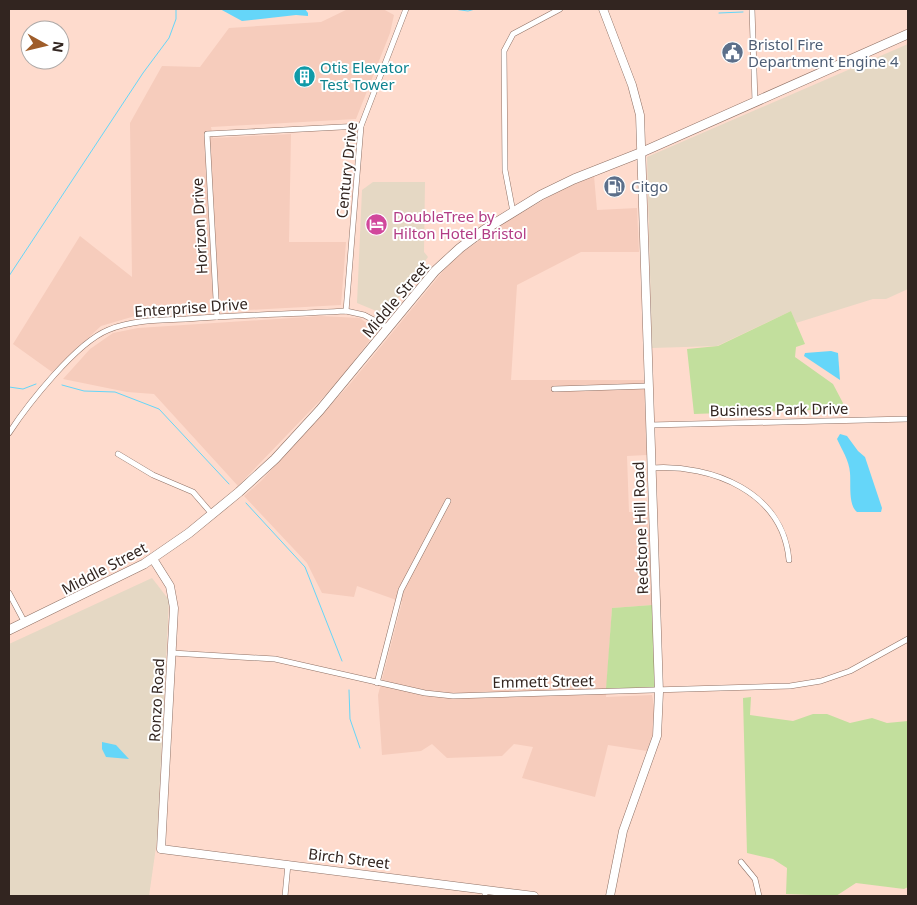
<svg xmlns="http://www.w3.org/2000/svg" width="917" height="905" font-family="'Noto Sans',sans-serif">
<rect width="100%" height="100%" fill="#fedbcd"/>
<g fill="#e5d8c4">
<polygon points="908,44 908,289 886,299 873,299 796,323 791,311 717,346 652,348 647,157"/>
<polygon points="373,182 425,182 424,252 428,257 386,315 357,303 362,190"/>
<polygon points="152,578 169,600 157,840 149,896 9,896 9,644"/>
</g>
<g fill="#f6ccbc">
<polygon points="348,9 383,9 394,15 390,33 356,119 211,127 213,138 291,134 289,242 346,242 341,305 135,316 101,326 52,372 13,344 80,236 132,277 130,123 162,66 200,67 229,28 321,22"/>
<polygon points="594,176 597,210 637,208 639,252 581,252 517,285 511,380 644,380 647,455 627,456 629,512 648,512 652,605 612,608 606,697 652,695 655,710 652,736 647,751 608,745 595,797 522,778 533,747 514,744 502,756 447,758 432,744 421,751 382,755 378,695 402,602 357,586 354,597 322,593 307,563 244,496 261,481 349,385 453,259 506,222 559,191"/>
<polygon points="321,316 360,318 377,331 337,383 238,486 154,394 127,392 63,379 90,349 113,333 138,328"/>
</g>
<g fill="#c2df9d">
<polygon points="791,311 805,344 796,347 795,357 833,384 843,403 840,409 694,414 687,349 718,346"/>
<polygon points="652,605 655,687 606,689 612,608"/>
<polygon points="751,697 750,715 793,721 813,714 827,714 850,723 872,718 887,723 908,721 908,887 904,889 856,883 836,896 786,894 787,868 773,859 747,853 743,698"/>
</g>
<g fill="#65d6f9">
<polygon points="220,9 305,9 308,13 308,16 296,15 242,21"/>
<polygon points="831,351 838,353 840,380 804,356 805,353"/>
<path d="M 840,434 L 847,436 L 858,451 L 865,457 L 882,508 L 881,512 L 857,512 C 848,505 851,484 850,473 C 849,460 842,450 837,439 Z"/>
<polygon points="102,742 116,745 129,759 106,757 102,749"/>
</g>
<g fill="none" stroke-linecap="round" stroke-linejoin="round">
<g stroke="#65d6f9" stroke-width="1">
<polyline points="454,9 468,11 475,9"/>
<polyline points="719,13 743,12"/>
<polyline points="9,276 143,73 169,38 176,19 176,9"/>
<polyline points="62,385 84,391 115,392 159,409 229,484"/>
<polyline points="9,387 23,389 36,384"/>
<polyline points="246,503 305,567 342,661"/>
<polyline points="349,690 350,719 360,748"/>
</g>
<defs>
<g id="street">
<polyline points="752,9 755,102"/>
<polyline points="513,212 505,170 504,51 513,34 560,9"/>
<polyline points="346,311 361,126 406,9"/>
<polyline points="217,317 207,134 361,126"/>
<polyline points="554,389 649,386"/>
<polyline points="650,425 908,419"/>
<path d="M 9,433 C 28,404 76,343 108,330 C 132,320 160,320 186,319 C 240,315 293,314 346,311 L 364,315 L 387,327"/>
<polyline points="118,454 153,475 193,492 212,514"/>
<path d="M 652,468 C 712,464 783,492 789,560"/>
<polyline points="9,593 25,623"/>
<polyline points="172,653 275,659 425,693 453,696 790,686 821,681 850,671 908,639"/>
<polyline points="377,683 401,590 448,501"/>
<polyline points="741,862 755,879 759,896"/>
<polyline points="285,896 288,864"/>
<polyline points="485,896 485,889"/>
</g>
<g id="secondary">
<polyline points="603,9 632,85 640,115 659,692 657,736 623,831 610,896"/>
<polyline points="153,559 170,586 174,608 161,849 534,896"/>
</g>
<polyline id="primary" points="9,630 144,564 189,533 239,492 275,459 320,410 435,271 460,248 484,230 541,195 574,179 640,153 908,34"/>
</defs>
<use href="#street" stroke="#8f7165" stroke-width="6"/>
<use href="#secondary" stroke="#8f7165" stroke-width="9"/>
<use href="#primary" stroke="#8f7165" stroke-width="10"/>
<use href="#street" stroke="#fff" stroke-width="5"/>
<use href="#secondary" stroke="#fff" stroke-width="8"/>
<use href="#primary" stroke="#fff" stroke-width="9"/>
</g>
<defs>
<symbol id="civic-disc" viewBox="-11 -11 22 22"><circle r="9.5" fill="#5c6f8a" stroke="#fff"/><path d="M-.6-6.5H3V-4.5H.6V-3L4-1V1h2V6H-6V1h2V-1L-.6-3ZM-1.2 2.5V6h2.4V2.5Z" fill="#fff"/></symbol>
<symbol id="building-disc" viewBox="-11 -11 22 22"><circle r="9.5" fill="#0f9aa8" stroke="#fff"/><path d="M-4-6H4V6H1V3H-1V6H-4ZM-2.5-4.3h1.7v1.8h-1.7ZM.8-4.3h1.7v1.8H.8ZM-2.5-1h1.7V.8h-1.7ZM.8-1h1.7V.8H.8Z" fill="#fff"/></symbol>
<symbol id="fuel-disc" viewBox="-11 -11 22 22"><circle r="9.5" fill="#5c6f8a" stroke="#fff"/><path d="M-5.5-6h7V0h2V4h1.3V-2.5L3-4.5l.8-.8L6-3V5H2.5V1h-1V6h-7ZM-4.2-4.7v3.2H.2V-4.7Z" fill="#fff"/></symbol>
<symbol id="hotel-disc" viewBox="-11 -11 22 22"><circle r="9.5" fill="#d1479c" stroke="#fff"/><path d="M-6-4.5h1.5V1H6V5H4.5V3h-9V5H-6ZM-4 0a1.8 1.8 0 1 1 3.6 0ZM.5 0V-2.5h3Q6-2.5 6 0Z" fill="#fff"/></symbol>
</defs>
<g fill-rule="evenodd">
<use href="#civic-disc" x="720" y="40" width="25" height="25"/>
<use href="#building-disc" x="292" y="64" width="25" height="25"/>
<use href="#fuel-disc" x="602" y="174" width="25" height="25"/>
<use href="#hotel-disc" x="364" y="212" width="25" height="25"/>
</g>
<g text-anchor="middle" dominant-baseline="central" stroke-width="4" stroke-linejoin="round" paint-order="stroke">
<g font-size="15" fill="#4e5e75" stroke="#fff" text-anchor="start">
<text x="748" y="44">Bristol Fire<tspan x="748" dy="17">Department Engine 4</tspan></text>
<text x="631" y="186">Citgo</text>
</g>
<g font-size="15" fill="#0d838f" stroke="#fff" text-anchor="start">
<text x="320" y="67">Otis Elevator<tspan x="320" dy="17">Test Tower</tspan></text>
</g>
<g font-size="15" fill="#322520" stroke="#fff">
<text transform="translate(346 170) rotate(-84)">Century Drive</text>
<text transform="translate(199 226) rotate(-93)">Horizon Drive</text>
<text transform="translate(395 299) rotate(-50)">Middle Street</text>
<text transform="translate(191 307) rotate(-4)">Enterprise Drive</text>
<text transform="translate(779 409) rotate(-1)">Business Park Drive</text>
<text transform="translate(640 528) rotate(-92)">Redstone Hill Road</text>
<text transform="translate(104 568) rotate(-28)">Middle Street</text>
<text transform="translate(543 681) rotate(-1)">Emmett Street</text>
<text transform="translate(156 700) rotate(-87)">Ronzo Road</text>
<text transform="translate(349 858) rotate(7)">Birch Street</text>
</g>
<g font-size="15" fill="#b23c85" stroke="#fff" text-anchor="start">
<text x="393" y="216">DoubleTree by<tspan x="393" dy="17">Hilton Hotel Bristol</tspan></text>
</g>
</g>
<rect width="917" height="905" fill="none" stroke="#322520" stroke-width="20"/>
<g transform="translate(45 45) rotate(98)"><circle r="24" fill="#ffffff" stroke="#ada8a6"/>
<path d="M0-4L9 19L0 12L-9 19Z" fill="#9f5d2a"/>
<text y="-8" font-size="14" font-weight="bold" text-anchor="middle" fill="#322520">N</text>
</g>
</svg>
